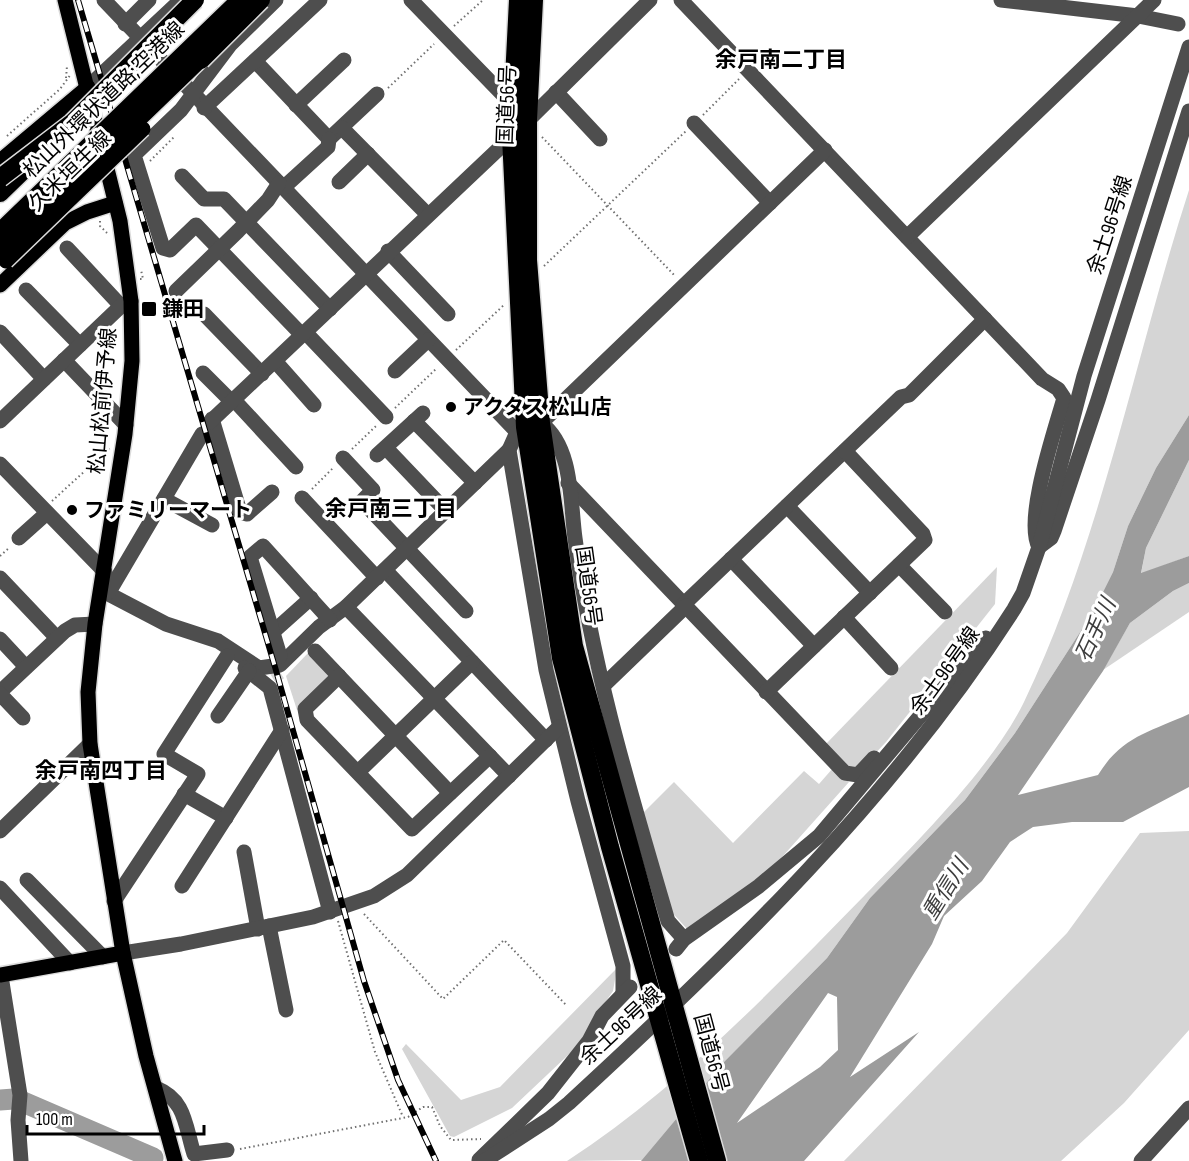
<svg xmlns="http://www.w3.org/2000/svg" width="1189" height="1161" font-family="'Sofia Sans Condensed','Noto Sans JP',sans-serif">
<rect width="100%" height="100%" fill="#fff"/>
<g fill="#d5d5d5">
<path d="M 1189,190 L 1189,415 L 1156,468 L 1128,526 L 1113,572 L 1093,612 L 1015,733 L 965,800 L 870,898 L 827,958 L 723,1063 L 642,1160 L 567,1161 C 679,1088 772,990 865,895 C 917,842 992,767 1024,702 C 1100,544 1135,357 1189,190 Z"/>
<polygon points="1189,460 1189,556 1141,574 1146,548"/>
<polygon points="997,567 995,604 886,742 857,773 852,773 825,745"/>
<polygon points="1189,583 1189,612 1103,670 1130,623 1173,591"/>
<polygon points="310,651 334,677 297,710 286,676"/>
<polygon points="833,768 849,782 766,875 688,930 668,908 641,815 674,782 733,843 804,771 819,784"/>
<polygon points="1189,831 1189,1030 1124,1103 1061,1161 844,1161 1067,933 1140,833"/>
<polygon points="617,968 613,991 589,1026 583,1041 512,1108 454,1137 450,1136 402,1049 406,1044 461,1100 500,1087"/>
</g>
<path fill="#9c9c9c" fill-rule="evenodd" d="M 1189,415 L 1189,460 L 1146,548 L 1141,573 L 1189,556 L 1189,583 L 1173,591 L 1130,623 L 1103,671 L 1018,795 L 1098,775 C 1122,736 1150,732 1189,714 L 1189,787 L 1123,822 L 1072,822 L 1033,827 L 1010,842 L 982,881 L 944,916 L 932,944 L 850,1077 L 919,1032 L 804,1161 L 641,1161 L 723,1063 L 827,958 L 870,898 L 965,800 L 1015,733 L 1093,612 L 1113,572 L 1128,526 L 1156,468 ZM 828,993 L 837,997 L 838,1050 L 820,1067 L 737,1123 Z"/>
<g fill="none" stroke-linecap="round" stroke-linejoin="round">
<g stroke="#9c9c9c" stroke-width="21">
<polyline points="0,1100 14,1099"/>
<polyline points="23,1102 153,1158"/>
</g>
<polyline stroke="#d9d9d9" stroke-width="15" stroke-dasharray="15 8" stroke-linecap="butt" points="272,677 280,672"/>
<defs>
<g id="major">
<polyline points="65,0 120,221 131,301 132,361 125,434 95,624 88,692 90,744 123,953 146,1056 175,1161"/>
<polyline points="0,161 88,87"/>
<polyline points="0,285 65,223 87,212 115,203"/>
<polyline points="0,975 123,953"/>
</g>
<g id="highway">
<polyline points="518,0 511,137 525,427 561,658 610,847 699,1161"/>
<polyline points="534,0 528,120 528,260 541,423 574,646 717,1161"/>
<polyline points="0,193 35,159"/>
</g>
</defs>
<use href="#major" stroke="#dbdbdb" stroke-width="18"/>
<use href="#highway" stroke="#dbdbdb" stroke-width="21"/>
<g stroke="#707070" stroke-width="2" stroke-dasharray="1.5 3" stroke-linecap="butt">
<polyline points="454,26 483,0"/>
<polyline points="66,78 67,66"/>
<polyline points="388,88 434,44"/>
<polyline points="703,115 739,79"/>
<polyline points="7,136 60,89 71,74"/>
<polyline points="542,137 675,276"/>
<polyline points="150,161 174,137"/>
<polyline points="100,221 100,226 107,233"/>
<polyline points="544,266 686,131"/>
<polyline points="140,279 143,279 141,270"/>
<polyline points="456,350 505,304"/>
<polyline points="395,408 437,368"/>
<polyline points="352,449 376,426"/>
<polyline points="312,489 333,468"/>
<polyline points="52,501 110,448"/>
<polyline points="0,556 9,548"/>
<polyline points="364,914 443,999 504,940 567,1006"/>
<polyline points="338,921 375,1052 403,1117"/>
<polyline points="240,1149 408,1117 423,1107 432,1107 440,1126 451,1140 481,1139"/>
</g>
<g stroke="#4e4e4e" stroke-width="15">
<polyline points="104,0 517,432"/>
<polyline points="276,0 230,45 181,110 134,155 163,248 170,250 196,225 302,335"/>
<polyline points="411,0 511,103"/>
<path d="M 681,0 L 1042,379 L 1058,389 L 1064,398 C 1055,430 1024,520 1039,547 L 1051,538 L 1054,531 L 1098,400 L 1189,111"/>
<polyline points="1001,0 1138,16 1178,24"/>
<polyline points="125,24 149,0"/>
<polyline points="255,61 329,139 377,94"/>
<polyline points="88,87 181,0"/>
<polyline points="556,92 600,139"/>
<polyline points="296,105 344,60"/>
<polyline points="204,108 320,0"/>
<polyline points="694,123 770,203"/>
<polyline points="342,128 428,215"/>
<polyline points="182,176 204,199 224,199 330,309"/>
<polyline points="339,182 368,154"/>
<polyline points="283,188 328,147 329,139"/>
<polyline points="907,237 1154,0"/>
<polyline points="67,248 121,306"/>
<polyline points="388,251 448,314"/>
<polyline points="26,290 80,345"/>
<polyline points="176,291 238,231 268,200 279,183"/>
<polyline points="204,314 262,374"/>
<polyline points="0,332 44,379"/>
<polyline points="305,332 386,417"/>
<polyline points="64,360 126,425"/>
<polyline points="275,361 314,405"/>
<polyline points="395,371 428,340"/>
<polyline points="203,373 232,402"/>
<polyline points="234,400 296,467"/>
<polyline points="212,419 240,512 247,514 272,492"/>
<polyline points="0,421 121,306 131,301"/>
<polyline points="414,421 475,483"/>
<polyline points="210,422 505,143 650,0"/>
<polyline points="525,427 517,432 509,450 546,670 578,801 623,966 623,993"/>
<polyline points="386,448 446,511"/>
<polyline points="377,455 423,413"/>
<polyline points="343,458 373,490 362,501 466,611"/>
<polyline points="0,464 105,572"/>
<polyline points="568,483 845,773 858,775 874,758"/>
<polyline points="302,498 377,578"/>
<polyline points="164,499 212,525"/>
<polyline points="787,506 870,593"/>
<polyline points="19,538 47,513"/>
<polyline points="731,559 814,646"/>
<polyline points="899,565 945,612"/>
<polyline points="385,570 546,740"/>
<polyline points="0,578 57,638"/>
<polyline points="101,590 166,624 218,641 259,668 280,665 319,627 346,607 509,450"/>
<polyline points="109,592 202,434"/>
<polyline points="684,604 901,397 909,395 985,319"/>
<polyline points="346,607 509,776"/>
<polyline points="844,617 891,668"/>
<polyline points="273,632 311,598"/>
<polyline points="0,639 26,667"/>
<polyline points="315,651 450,793"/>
<polyline points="280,656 250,557 263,546 330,620"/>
<polyline points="245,668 270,688 330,912"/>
<polyline points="339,676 305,709 307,720 412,829 490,756"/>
<polyline points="604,685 686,606"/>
<polyline points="0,692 65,631 75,625 95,624"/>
<polyline points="766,692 925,540 923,534 845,451"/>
<polyline points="0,694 23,718"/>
<polyline points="218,716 249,671"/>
<polyline points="358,772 472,662"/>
<polyline points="184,794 226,818"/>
<polyline points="0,831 90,744"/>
<polyline points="244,852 258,929"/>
<polyline points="27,880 103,957"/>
<polyline points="182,886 282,730"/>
<polyline points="0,888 70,963"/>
<polyline points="114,901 198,774 164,754 227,656"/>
<polyline points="269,926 286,1010"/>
<path d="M 684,939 L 668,921 C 631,795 592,668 575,538 C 570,501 573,447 541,423 L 825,150"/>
<polyline points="676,949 684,939 759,886 819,836 986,638"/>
<polyline points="123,953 181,944 313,917 374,896 407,875 559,727"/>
<polyline points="1,976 20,1095 18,1120 21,1161"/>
<path d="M 156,1088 C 186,1100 185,1126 194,1154 L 227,1150"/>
<polyline points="479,1160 548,1093 589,1041 602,1016 630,987"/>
<path d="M 484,1161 L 549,1119 L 569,1103 C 733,952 893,798 1014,609 L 1023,593 L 1039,547 L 1084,376 L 1189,47"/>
<polyline points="1141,1161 1189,1108"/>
</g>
<use href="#major" stroke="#000" stroke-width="15"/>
<use href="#highway" stroke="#000" stroke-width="18"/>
<defs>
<polyline id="rail" points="78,0 275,667 364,981 398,1080 436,1161"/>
</defs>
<use href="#rail" stroke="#000" stroke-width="6"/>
<use href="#rail" stroke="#fff" stroke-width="4" stroke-dasharray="11" stroke-linecap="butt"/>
<defs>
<polyline id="major-bridge" points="6,261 143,129"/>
<g id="highway-bridge">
<polyline points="201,60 261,0"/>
<polyline points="0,178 72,123 195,0"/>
<polyline points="0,232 240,0"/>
<polyline points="0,252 208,51"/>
</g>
</defs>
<use href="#major-bridge" stroke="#dbdbdb" stroke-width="18" stroke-linecap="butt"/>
<use href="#highway-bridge" stroke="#dbdbdb" stroke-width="21" stroke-linecap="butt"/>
<use href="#major-bridge" stroke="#000" stroke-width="15"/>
<use href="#highway-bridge" stroke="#000" stroke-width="18"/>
</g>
<g fill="#000" stroke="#fff" stroke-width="2">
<rect x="141" y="301" width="16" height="16" rx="3"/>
<circle cx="451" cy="407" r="6"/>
<circle cx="72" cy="510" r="6"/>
</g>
<g text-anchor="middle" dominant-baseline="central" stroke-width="6" stroke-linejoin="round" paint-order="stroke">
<g font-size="21" fill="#000" stroke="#fff">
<text transform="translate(104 100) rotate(-44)">松山外環状道路;空港線</text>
<text transform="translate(507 105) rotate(-88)">国道56号</text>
<text transform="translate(70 171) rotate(-44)">久米垣生線</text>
<text transform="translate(1110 225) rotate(-72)">余土96号線</text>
<text transform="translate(103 401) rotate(-85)">松山松前伊予線</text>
<text transform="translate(588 586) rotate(82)">国道56号</text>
<text transform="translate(945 671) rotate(-54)">余土96号線</text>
<text transform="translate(621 1026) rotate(-43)">余土96号線</text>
<text transform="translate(711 1053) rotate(75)">国道56号</text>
</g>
<g font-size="21" font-weight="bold" fill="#000" stroke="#fff" text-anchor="start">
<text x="162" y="309">鎌田</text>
<text x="463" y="407">アクタス 松山店</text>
<text x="84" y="510">ファミリーマート</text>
</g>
<g font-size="22" font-weight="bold" fill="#000" stroke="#fff">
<text x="781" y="60">余戸南二丁目</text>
<text x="391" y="509">余戸南三丁目</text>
<text x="101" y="771">余戸南四丁目</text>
</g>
<g font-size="22" font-style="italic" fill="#3d3d3d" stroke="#fff">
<text transform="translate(1096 630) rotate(-65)">石手川</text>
<text transform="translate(946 890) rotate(-58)">重信川</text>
</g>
</g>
<path d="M27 1125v9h177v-9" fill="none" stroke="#000000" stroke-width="3"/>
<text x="36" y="1125" font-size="18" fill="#000000" stroke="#ffffff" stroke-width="4.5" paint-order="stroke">100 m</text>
</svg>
